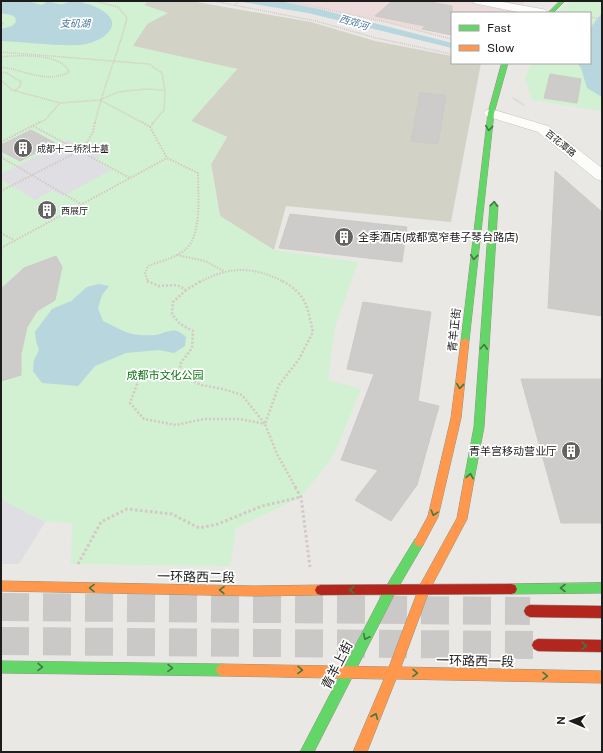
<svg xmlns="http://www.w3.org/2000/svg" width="603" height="753" font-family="'Public Sans','Noto Sans SC',sans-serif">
<rect width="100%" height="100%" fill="#eae8e5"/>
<polygon fill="#ecdbda" points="290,1 525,1 517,13 452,13 452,36"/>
<polygon fill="#d3d2c7" points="149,1 191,1 311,22 375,41 452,56 452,63 481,63 451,222 286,206 274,250 220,216 211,164 227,137 191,121 237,69 132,46 147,24 167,13 143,5"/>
<g fill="#d2f0d2">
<polygon points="1,1 149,1 144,5 168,13 147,24 133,46 237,69 191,121 227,137 211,164 220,216 274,250 358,262 335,327 328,380 361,389 334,455 301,497 236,528 230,566 71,564 72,523 45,522 6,502 1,497"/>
<polygon points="571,1 602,1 602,111 532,100 525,78 531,63 590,63 590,13 557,13"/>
</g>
<g fill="#dfdee3">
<polygon points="68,140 82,148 93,143 109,152 94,160 111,170 63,196 53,190 35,200 1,179 1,174"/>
<polygon points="1,497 6,502 45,522 19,564 1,564"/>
</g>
<g fill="#b8d6dd">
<path d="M 1,1 L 27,1 L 42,5 L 48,1 C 52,2 59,5 63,4 C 70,2 71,0 80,2 C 96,5 128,19 103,37 C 97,41 88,44 80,45 C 56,46 26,42 1,41 L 1,29 L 12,26 L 16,22 L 15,17 L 11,15 L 1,13 Z"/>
<polygon points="236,1 280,1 319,9 452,43 452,48 308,13"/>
<polygon points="602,13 602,97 587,88 581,68 577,63 590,63 590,28"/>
<path d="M 99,284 L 109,286 L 102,295 L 98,308 L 103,321 C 114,326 126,334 138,335 C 145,335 155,336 160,334 C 172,330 176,328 186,337 L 185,346 L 174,353 L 159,350 L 126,353 L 95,366 L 78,386 L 42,383 L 33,371 L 34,360 L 39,350 L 36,341 L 35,332 L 52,309 L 71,301 L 87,287 Z"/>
</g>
<g fill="#ceccca" stroke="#cdcac6">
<polygon points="392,1 424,1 452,6 452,35 422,29 425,26 375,16"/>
<polygon points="550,74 581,79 577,103 544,98"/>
<polygon points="420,93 446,95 438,144 411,141"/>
<polygon points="31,130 55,143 20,161 1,151 1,145"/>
<polygon points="555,171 602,212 602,316 548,308"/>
<polygon points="290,214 407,227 402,262 279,248"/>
<polygon points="56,256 62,267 55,300 37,311 27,327 21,354 21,375 1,381 1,289 24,268"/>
<polygon points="363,302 431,312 418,401 439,406 417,485 391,521 355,500 378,470 341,460 374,374 347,369"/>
<polygon points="521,379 602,379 602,523 561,523"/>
</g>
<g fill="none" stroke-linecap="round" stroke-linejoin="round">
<g stroke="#cbc9c7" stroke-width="28" stroke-dasharray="28 14" stroke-linecap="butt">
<polyline points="1,607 530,611"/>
<polyline points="1,641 538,645"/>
</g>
<defs>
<g id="street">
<polygon points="472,1 497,1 542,9 546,10 548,13 523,13 478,4 474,3"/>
<polygon points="491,109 548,126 602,168 602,181 596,179 538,132 486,116 484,113 486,110"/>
</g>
<g id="fast">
<polygon points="560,1 565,1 553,13 548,13"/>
<polygon points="502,63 508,63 494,113 469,341 465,344 461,341 488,113"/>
<polygon points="494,203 498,205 484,427 474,480 473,483 469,484 465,483 464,480 474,427 490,205"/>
<polygon points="419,537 423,539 424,542 423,545 395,593 314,752 300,752 387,585 415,539"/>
<polygon points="602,583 602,593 511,594 507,593 505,589 507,585 511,584"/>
<polygon points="1,661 222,664 226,666 228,670 226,674 222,676 1,673"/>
</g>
<g id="slow">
<polygon points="465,338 469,341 461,418 438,517 423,545 419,547 415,545 414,542 428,516 451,418 461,341"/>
<polygon points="469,476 473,477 474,480 467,519 429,591 401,667 602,671 602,683 396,679 367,752 353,752 384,679 222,676 218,674 216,670 218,666 222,664 389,667 420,585 457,518 464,480 465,477"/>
<polygon points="1,581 255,586 321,585 325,586 327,590 325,594 321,595 255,596 1,591"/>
</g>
<g id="jam">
<polygon points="511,584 515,585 517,589 515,593 511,594 321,595 317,594 315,590 317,586 321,585"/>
<polygon points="530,605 602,606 602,618 530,617 526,615 524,611 526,607"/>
<polygon points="538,639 602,640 602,652 538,651 534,649 532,645 534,641"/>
</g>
</defs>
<use href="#street" stroke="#c3c2c1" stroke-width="1"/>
<use href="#fast" stroke="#91927e" stroke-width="1"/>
<use href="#slow" stroke="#91927e" stroke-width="1"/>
<use href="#jam" stroke="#91927e" stroke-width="1"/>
<g stroke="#d5c7c5" stroke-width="1.5" stroke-dasharray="1 1" stroke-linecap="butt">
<polyline points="213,1 316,21 376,38 452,54"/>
<polyline points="287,1 390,23 452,39"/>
<polyline points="235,5 240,1"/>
<polyline points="590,17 602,19"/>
<polyline points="1,25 4,23"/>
<polyline points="1,52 149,64 162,73 165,91 164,110 153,123"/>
<path d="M 1,57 C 18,55 62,53 69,72 C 46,84 25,70 1,67"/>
<polyline points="1,72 7,73 21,82 20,86 15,91"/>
<polyline points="1,80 12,90 60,103 100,100 118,92 145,89 164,90"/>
<polyline points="513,98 525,106"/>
<polyline points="100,100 143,123"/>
<polyline points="38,123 45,120 60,103"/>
<path d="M 95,123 C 103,87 118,54 127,18 L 118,7 L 95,1"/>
</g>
<g stroke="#d5c7c5" stroke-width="2" stroke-dasharray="1.5 1.5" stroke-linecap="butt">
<path d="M 142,122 L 150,127 L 167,158 L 198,173 C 198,193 202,232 187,248 C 177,258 160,261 148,266 L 145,273 L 148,282"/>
<polyline points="33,126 130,178"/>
<polyline points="150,127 154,122"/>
<polyline points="1,142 40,122"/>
<polyline points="1,157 81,204"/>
<polyline points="1,191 83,149 93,132 95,122"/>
<polyline points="1,233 14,240"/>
<polyline points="1,248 167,158"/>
<polyline points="177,255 205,261 224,271"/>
<path d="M 200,282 C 229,266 254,266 284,282"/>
</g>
<g stroke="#d5c7c5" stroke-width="2.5" stroke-dasharray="2 2" stroke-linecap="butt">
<polyline points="147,281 159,286 177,285 186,290 201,281"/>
<path d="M 282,281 C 307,294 307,307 313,332 L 299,359 L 279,385 L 265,424 L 277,454 L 296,488"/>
<polyline points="186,290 173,302 172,314 180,324 193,331 192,348 180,364 181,375 201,385 223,389 242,395 265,424"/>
<polyline points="181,375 160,373 139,379 130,403 144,419 176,425 204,419 240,419 265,424"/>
</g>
<g stroke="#d5c7c5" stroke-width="3" stroke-dasharray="2.5 2.5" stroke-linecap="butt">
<polyline points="295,487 301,497 310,567"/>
<polyline points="78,564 101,522 127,509 172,514 199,528 218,524 262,506 301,497"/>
</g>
<use href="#street" fill="#fcfcfb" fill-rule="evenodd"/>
<use href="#fast" fill="#63d668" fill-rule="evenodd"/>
<use href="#slow" fill="#ff974d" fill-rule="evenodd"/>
<use href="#jam" fill="#b3261e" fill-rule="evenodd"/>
</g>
<defs><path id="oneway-chevron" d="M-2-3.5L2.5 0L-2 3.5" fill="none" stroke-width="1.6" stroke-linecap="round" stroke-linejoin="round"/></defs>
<g stroke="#407942">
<use href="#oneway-chevron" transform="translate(489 128) rotate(96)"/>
<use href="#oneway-chevron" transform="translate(494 204) rotate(-86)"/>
<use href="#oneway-chevron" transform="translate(474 257) rotate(96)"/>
<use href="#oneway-chevron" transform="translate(484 347) rotate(-86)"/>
<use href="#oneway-chevron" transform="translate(460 386) rotate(96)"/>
<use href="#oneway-chevron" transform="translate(470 476) rotate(-80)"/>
<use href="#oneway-chevron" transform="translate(434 513) rotate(107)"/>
<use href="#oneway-chevron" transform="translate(92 588) rotate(-179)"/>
<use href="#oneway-chevron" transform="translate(563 588) rotate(180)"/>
<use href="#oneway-chevron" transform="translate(222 590) rotate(-179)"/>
<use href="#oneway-chevron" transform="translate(352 590) rotate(179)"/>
<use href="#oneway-chevron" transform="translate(366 637) rotate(117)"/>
<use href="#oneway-chevron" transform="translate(584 646) rotate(1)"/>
<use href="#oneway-chevron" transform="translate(40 667) rotate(1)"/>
<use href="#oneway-chevron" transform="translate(170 668) rotate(1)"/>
<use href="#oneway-chevron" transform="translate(300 670) rotate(1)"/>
<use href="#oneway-chevron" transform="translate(415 673) rotate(1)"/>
<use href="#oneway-chevron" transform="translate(545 676) rotate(1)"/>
<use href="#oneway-chevron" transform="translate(375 716) rotate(-67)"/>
</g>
<defs>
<symbol id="building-disc" viewBox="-11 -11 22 22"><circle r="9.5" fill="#646362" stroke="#fff"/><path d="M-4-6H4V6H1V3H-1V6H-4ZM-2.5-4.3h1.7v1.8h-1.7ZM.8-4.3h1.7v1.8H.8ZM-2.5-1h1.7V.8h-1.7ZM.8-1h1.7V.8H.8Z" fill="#fff"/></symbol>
</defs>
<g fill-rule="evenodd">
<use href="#building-disc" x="12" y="137" width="22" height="22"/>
<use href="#building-disc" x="36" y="199" width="22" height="22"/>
<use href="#building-disc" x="333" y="226" width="22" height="22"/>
<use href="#building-disc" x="560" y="440" width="22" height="22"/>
</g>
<g text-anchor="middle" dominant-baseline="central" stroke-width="3.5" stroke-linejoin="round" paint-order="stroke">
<g font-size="9" fill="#1c1c1c" stroke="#fff">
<text transform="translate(561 143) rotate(39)">百花潭路</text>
</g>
<g font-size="9" fill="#1c1c1c" stroke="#fff" text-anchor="start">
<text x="37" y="148">成都十二桥烈士墓</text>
<text x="61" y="210">西展厅</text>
</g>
<g font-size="10" font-style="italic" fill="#4977a0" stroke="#fff">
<text transform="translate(354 22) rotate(17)">西郊河</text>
<text x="75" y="23">支矶湖</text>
</g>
<g font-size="11" fill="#1c1c1c" stroke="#fff" text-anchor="start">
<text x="358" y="237">全季酒店(成都宽窄巷子琴台路店)</text>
<text x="557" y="451" text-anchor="end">青羊宫移动营业厅</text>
</g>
<g font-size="11" fill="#1c1c1c" stroke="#fff">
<text transform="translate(454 330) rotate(-84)">青羊正街</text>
</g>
<g font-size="11" fill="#0f7515" stroke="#fff">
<text x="165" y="375">成都市文化公园</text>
</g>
<g font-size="13" fill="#1c1c1c" stroke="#fff">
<text transform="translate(196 577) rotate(1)">一环路西二段</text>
<text transform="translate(475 661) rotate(1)">一环路西一段</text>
<text transform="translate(337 665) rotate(-63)">青羊上街</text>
</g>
</g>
<rect width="603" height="753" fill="none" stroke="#1c1c1c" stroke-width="4"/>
<rect x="451" y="12" width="140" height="52" fill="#ffffff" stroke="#a4a4a4"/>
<rect x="459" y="25" width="20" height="6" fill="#63d668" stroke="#a4a4a4"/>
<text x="487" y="32" font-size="12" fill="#1c1c1c">Fast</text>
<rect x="459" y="45" width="20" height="6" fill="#ff974d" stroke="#a4a4a4"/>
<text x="487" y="52" font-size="12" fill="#1c1c1c">Slow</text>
<g transform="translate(571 721) rotate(272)" stroke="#ffffff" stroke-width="3" paint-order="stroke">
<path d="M0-3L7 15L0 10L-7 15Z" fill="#1c1c1c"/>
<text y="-6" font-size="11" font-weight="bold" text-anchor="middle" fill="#1c1c1c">N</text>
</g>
</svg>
